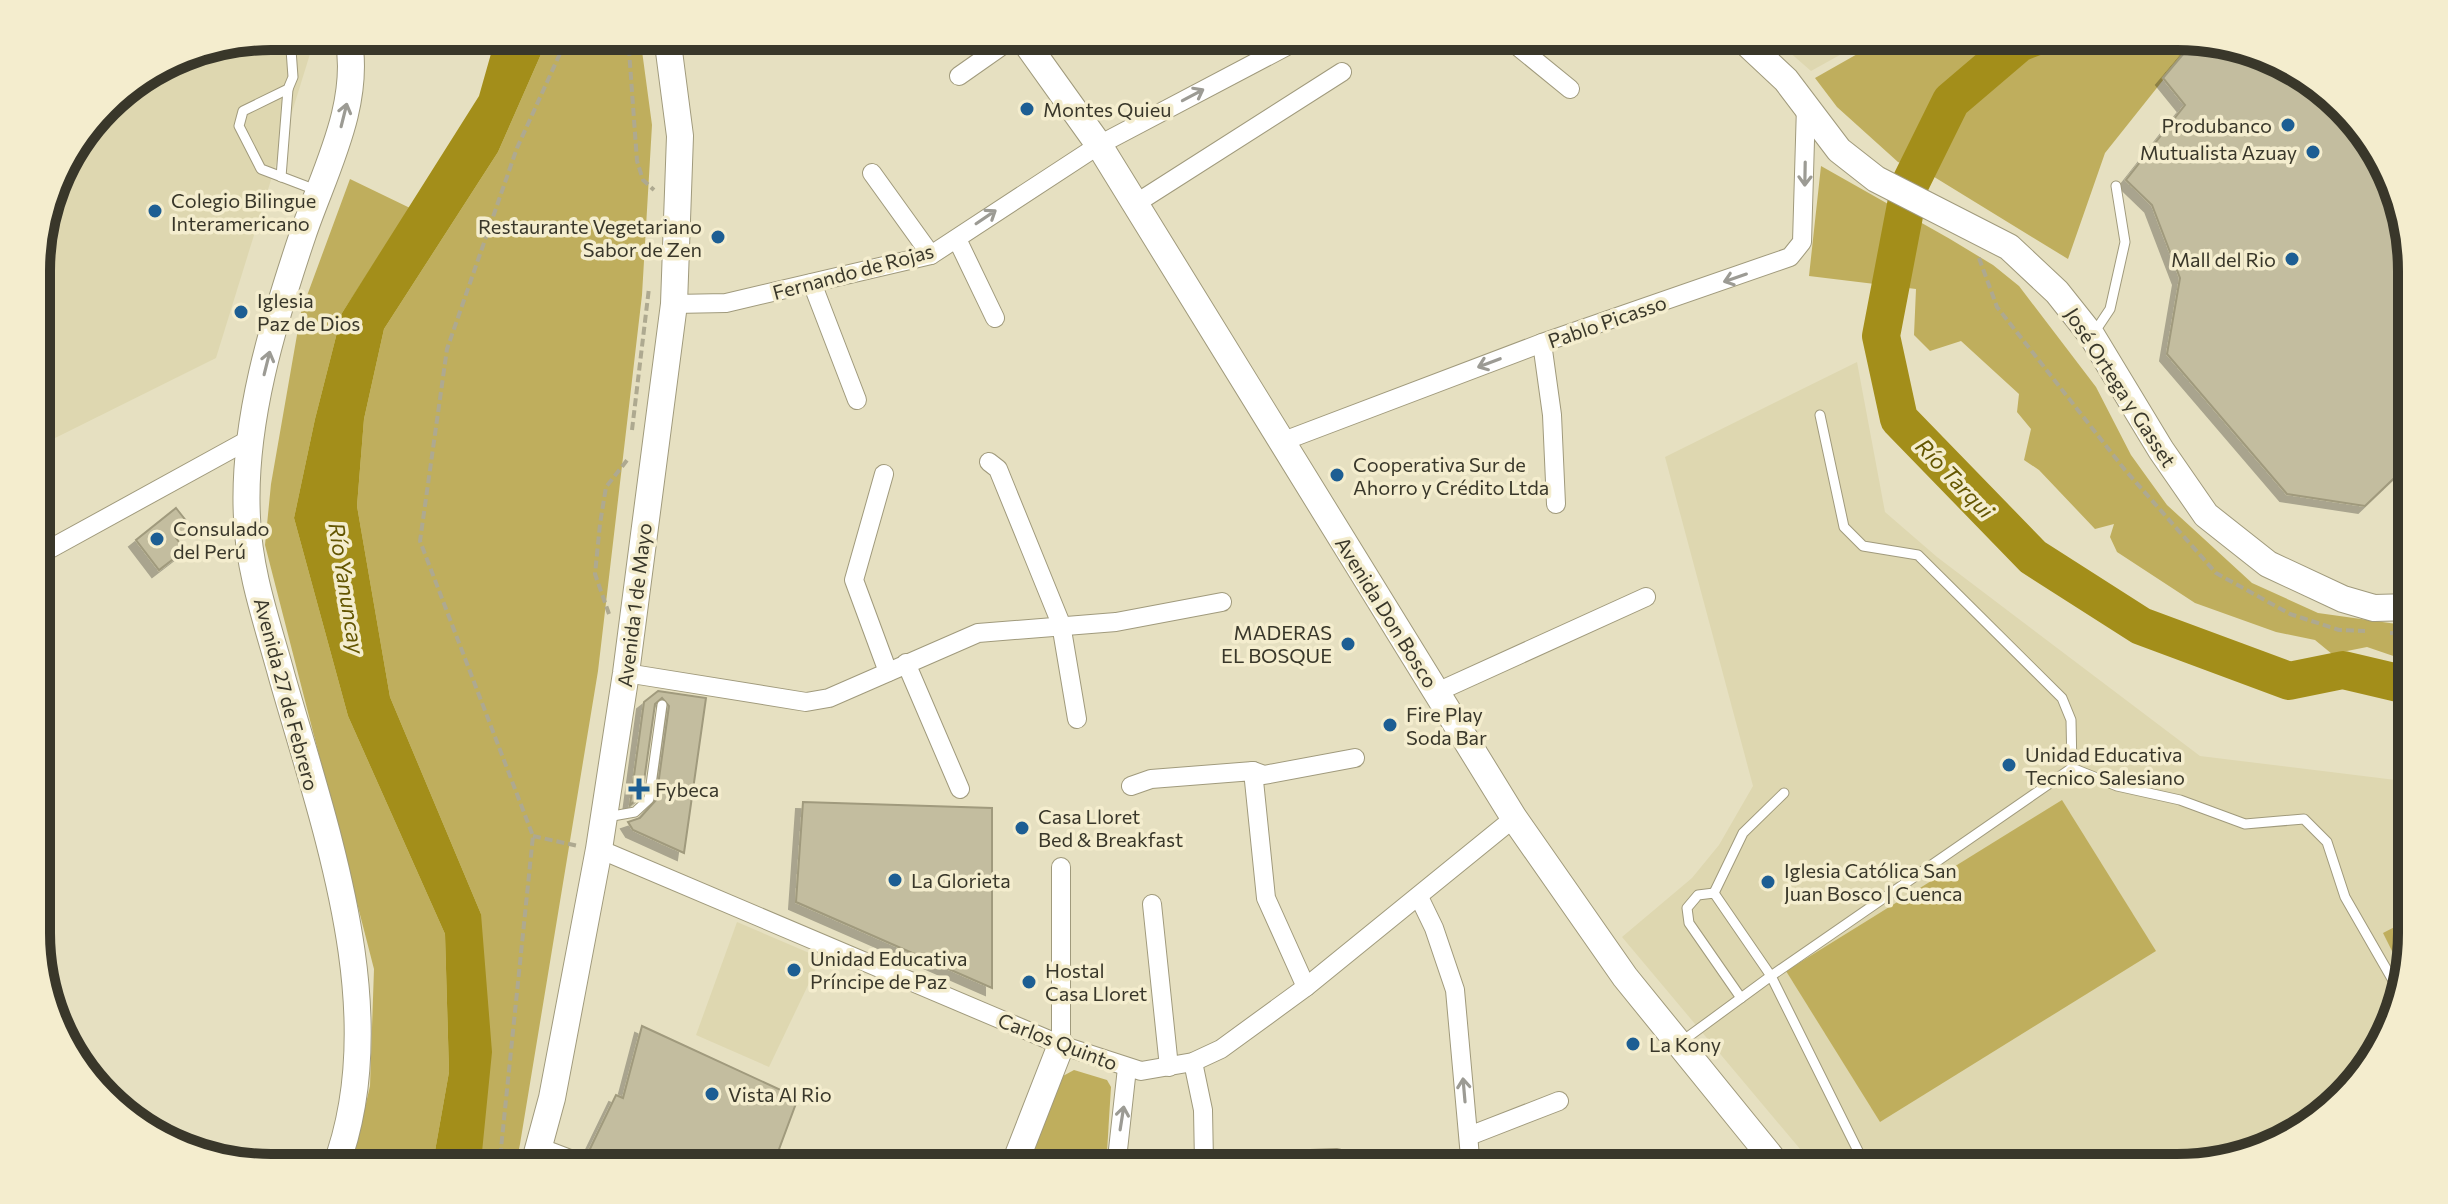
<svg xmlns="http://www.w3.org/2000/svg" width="2448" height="1204" font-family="Commissioner,sans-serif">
<defs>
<filter id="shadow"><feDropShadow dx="-7" dy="7" stdDeviation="0" flood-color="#0004"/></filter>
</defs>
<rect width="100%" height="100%" fill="#e6e0c1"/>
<g fill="#ded7b0">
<polygon points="271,36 306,36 310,54 216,358 37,447 37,255 60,167 116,95 181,54"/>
<polygon points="1771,36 1874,36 1811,71"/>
<polygon points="1857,362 1885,512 1937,557 2200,756 2412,782 2412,934 2388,1037 2308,1128 2192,1168 1816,1168 1622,937 1692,878 1719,845 1753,786 1665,457"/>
<polygon points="737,922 821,958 769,1067 696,1035"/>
</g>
<g fill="#bfae5d">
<polygon points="549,36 640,36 652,125 642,295 598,671 520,1144 515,1168 478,1168 481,1162 481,914 390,697 357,506 364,419 384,329 498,152"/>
<polygon points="1889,36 2177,36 2195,40 2105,153 2068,259 1931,175 1898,162 1837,107 1815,78"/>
<polygon points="1821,166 1950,239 1993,265 2019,286 2096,387 2131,455 2167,505 2252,583 2318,613 2411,626 2411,662 2367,647 2332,654 2315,640 2276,632 2195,603 2117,552 2110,537 2114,524 2095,529 2039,470 2024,460 2031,429 2017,412 2019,394 1961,341 1930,351 1914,335 1916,289 1809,276"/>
<polygon points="350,179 410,208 342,313 315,419 294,518 348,716 445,934 449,1072 432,1168 351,1168 370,1086 374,969 265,545 271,484 301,312"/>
<polygon points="2062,800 2156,951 1880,1122 1786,971"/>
<polygon points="2412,918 2403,973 2383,933"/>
<polygon points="1074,1070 1107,1080 1111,1087 1106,1168 1027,1168 1063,1076"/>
</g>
<polygon fill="#a38e1a" points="496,36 549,36 498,152 384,329 364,419 357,506 390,697 481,914 492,1052 481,1162 478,1168 432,1168 449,1072 445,934 348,716 294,518 315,419 342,313 479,96"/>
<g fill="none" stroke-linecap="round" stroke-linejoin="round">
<polyline stroke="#a38e1a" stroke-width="38" points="2037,36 2019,43 1951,101 1910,184 1881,336 1899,419 2033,557 2141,626 2289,681 2343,670 2411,686"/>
</g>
<g fill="#c3bd9f" stroke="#a09a7d" stroke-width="2" filter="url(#shadow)">
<polygon points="2195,40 2281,60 2372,140 2410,241 2411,462 2365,506 2287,494 2167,354 2180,278 2152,205 2126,180 2185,105 2163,78"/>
<polygon points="176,508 191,527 176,538 185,550 159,570 136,540"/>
<polygon points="658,691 706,698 684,853 633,830 628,822 640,818 656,800 669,706 662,698 655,704 642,795 630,805 644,702"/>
<polygon points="803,802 992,808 992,988 796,902"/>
<polygon points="642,1026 798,1098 772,1168 613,1168 609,1161 588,1153 616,1095 623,1098"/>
</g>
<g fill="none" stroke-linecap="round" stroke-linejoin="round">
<defs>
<g id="lane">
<polyline points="290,36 293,77 288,89 243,111 239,126 261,169 316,190"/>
<polyline points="281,177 288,89"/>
<polyline points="2094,333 2110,309 2125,242 2116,186"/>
<polyline points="1820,415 1844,527 1863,546 1918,555 2062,698 2071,720 2072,768"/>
<polyline points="607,817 635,812 649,799 662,705"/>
<polyline points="1714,893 1743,833 1784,793"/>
<polyline points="1741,998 1689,923 1687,908 1698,895 1714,893 1771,976 2072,768 2117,786 2180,800 2245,824 2304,819 2327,842 2345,897 2399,991"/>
<polyline points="1681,1042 1771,976 1866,1167"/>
<polyline points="543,1144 606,1168"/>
</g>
<g id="street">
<polyline points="1505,36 1570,89"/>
<polyline points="959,76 1016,36"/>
<polyline points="872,173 931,255"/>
<polyline points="1135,204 1342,72"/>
<polyline points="957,239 995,318"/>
<polyline points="812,283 857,400"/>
<polyline points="674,304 726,303 931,255 1099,145 1306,36"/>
<polyline points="1542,343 1552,415 1556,504"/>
<polyline points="1281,442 1542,343 1790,257 1802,242 1806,106"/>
<polyline points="989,462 998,469 1061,624 1077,719"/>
<polyline points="884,474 854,580 888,672"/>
<polyline points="37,556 250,439"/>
<polyline points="906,663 960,789"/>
<polyline points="626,673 806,702 829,698 978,633 1116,622 1222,602"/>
<polyline points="1437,692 1646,597"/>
<polyline points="1253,771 1264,775 1355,758"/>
<polyline points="1131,786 1151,779 1253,771 1266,898 1306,987"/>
<polyline points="599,849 1061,1045 1141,1071 1193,1062 1221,1049 1306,987 1514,818"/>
<polyline points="1061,867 1061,1045"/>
<polyline points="1419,897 1434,928 1455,990 1471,1168"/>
<polyline points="1152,904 1169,1067"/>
<polyline points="1193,1062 1203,1110 1204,1163 1337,1158"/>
<polyline points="1469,1136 1559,1101"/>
<polyline points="1116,1168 1127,1068"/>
</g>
<g id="secondary">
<polyline points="1021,36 1099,145 1514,818 1625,977 1780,1168"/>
<polyline points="1739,36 1786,80 1839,150 1876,179 2009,247 2057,292 2092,336 2161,450 2206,515 2268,564 2343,599 2374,608 2411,607"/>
<path d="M 335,1168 C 394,1014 325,828 282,677 C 268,625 249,573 247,518 C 242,424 273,323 303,234 C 324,172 362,104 348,36"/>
<polyline points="533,1168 552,1098 599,849 626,673 674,304 680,136 667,36"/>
<polyline points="1013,1168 1061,1045"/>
</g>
</defs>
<use href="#lane" stroke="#a09a7c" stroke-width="11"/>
<use href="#street" stroke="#a09a7c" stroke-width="20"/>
<use href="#secondary" stroke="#a09a7c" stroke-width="28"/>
<g stroke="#aea990" stroke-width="4" stroke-dasharray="8 4" stroke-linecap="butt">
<polyline points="628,36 637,161 643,180 654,190"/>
<polyline points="1979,258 1997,307 2125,470 2216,573 2290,614 2339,630 2365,631"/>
<polyline points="632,430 649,288"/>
<polyline points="609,614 595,574 600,524 606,487 628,459"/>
<polyline points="2390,633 2411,634"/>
<polyline points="533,836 578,846"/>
<polyline points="499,1168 533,836 420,541 447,349 517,148 568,36"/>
</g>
<use href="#lane" stroke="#fff" stroke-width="9"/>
<use href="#street" stroke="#fff" stroke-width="18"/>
<use href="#secondary" stroke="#fff" stroke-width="26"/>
</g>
<defs><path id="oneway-shaft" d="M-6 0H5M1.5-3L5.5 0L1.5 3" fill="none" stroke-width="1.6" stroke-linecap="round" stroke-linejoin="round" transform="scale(2)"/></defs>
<g stroke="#9c9b94">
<use href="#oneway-shaft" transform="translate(1193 95) rotate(-28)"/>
<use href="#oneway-shaft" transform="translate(344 115) rotate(-76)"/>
<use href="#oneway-shaft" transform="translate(1805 174) rotate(91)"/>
<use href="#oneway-shaft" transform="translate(986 217) rotate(-34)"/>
<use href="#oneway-shaft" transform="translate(1735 278) rotate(161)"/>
<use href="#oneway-shaft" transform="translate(267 363) rotate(-76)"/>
<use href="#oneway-shaft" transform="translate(1489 363) rotate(159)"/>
<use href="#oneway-shaft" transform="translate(1464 1090) rotate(-95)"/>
<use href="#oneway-shaft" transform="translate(1122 1118) rotate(-81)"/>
</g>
<g fill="#1d5e93" stroke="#f4edce" stroke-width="3">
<circle cx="1027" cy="109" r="8"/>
<circle cx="2288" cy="125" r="8"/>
<circle cx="2313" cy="152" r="8"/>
<circle cx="155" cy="211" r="8"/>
<circle cx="718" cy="237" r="8"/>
<circle cx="2292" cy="259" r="8"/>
<circle cx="241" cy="312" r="8"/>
<circle cx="1337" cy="475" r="8"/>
<circle cx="157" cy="539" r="8"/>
<circle cx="1348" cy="644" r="8"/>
<circle cx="1390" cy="725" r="8"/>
<circle cx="2009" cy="765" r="8"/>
<path d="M635 777h8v8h8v8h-8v8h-8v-8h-8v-8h8z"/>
<circle cx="1022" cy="828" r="8"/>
<circle cx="895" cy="880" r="8"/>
<circle cx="1768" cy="882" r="8"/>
<circle cx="794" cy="970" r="8"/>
<circle cx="1029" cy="982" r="8"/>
<circle cx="1633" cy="1044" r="8"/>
<circle cx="712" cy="1094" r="8"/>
</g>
<g text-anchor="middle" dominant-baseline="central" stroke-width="7" stroke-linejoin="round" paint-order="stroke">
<g font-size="20" fill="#39372a" stroke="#f4edce" text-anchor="start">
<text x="1043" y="109">Montes Quieu</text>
<text x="2272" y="125" text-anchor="end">Produbanco</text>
<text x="2297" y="152" text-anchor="end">Mutualista Azuay</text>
<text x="171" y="200">Colegio Bilingue<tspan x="171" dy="23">Interamericano</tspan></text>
<text x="702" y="226" text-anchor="end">Restaurante Vegetariano<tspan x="702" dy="23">Sabor de Zen</tspan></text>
<text x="2276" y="259" text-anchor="end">Mall del Rio</text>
<text x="257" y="300">Iglesia<tspan x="257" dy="23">Paz de Dios</tspan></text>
<text x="1353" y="464">Cooperativa Sur de<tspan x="1353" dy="23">Ahorro y Crédito Ltda</tspan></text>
<text x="173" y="528">Consulado<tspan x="173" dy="23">del Perú</tspan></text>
<text x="1332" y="632" text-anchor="end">MADERAS<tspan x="1332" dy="23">EL BOSQUE</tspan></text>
<text x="1406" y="714">Fire Play<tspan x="1406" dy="23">Soda Bar</tspan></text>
<text x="2025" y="754">Unidad Educativa<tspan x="2025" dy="23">Tecnico Salesiano</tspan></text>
<text x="655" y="789">Fybeca</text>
<text x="1038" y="816">Casa Lloret<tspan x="1038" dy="23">Bed &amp; Breakfast</tspan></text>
<text x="1784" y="870">Iglesia Católica San<tspan x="1784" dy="23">Juan Bosco | Cuenca</tspan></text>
<text x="911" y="880">La Glorieta</text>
<text x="810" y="958">Unidad Educativa<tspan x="810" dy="23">Príncipe de Paz</tspan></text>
<text x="1045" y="970">Hostal<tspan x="1045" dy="23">Casa Lloret</tspan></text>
<text x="1649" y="1044">La Kony</text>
<text x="728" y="1094">Vista Al Rio</text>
</g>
<g font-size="20" fill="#39372a" stroke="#f4edce">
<text transform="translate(853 271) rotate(-15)">Fernando de Rojas</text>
<text transform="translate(1607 321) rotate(-19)">Pablo Picasso</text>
<text transform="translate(2121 387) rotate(57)">José Ortega y Gasset</text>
<text transform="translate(634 605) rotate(-83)">Avenida 1 de Mayo</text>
<text transform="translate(1387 612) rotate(58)">Avenida Don Bosco</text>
<text transform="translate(287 694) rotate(75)">Avenida 27 de Febrero</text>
<text transform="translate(1058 1041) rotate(21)">Carlos Quinto</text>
</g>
<g font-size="22" font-style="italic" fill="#635500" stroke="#f4edce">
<text transform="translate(1955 478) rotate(46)">Río Tarqui</text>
<text transform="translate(347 588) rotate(81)">Río Yanuncay</text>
</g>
</g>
<path d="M0 0H2448V1204H0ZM271 50H2177A221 221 0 0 1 2398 271V933A221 221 0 0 1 2177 1154H271A221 221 0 0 1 50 933V271A221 221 0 0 1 271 50Z" fill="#f4edce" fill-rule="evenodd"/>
<path fill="none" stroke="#39372a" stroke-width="10" d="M271 50H2177A221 221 0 0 1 2398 271V933A221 221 0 0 1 2177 1154H271A221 221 0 0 1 50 933V271A221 221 0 0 1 271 50Z"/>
</svg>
